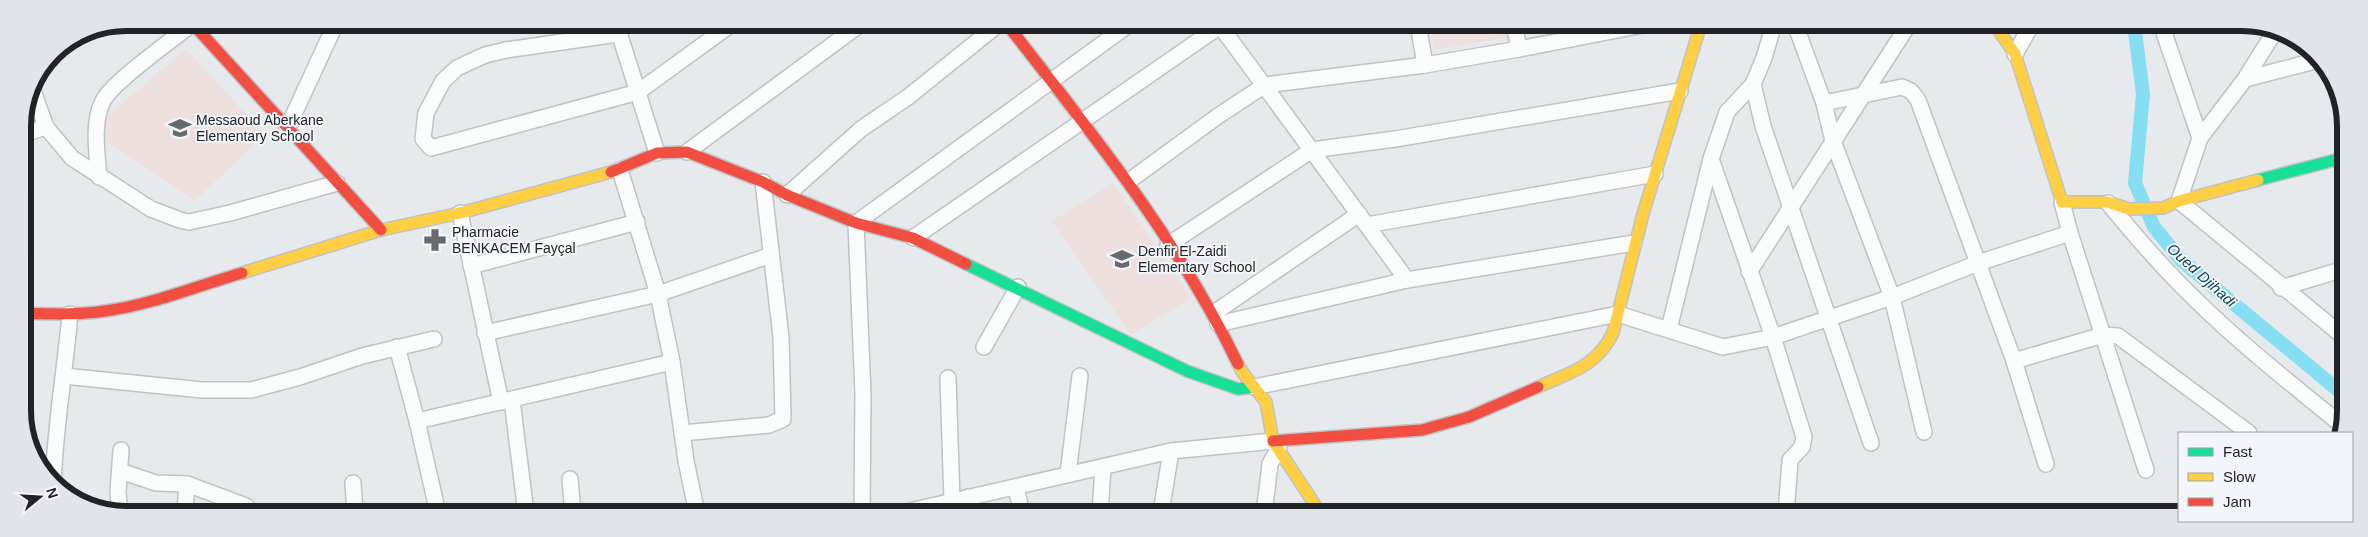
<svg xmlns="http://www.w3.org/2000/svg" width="2368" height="537" font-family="Helvetica,sans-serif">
<rect width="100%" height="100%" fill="#e7eaed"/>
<g fill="#ede0de">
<polygon points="1430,24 1506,24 1509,37 1435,50"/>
<polygon points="186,49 264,134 195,201 106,141 101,122"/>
<polygon points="1113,183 1191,298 1131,335 1052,221"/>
</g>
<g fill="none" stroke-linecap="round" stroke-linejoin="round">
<polyline stroke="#86def2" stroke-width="14" points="2134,24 2143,94 2135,183 2154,227 2181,260 2344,395"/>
<defs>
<g id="street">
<polyline points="616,23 657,153"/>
<polyline points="1218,23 1407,280"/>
<polyline points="1418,24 1425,65"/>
<polyline points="1514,24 1519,49"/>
<polyline points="2161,24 2200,138"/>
<polyline points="2275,31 2245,79 2200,138 2179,201 2344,337"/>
<polyline points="618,34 506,50 485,55 457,68 443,81 426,113 423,139 431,148 638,92 733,23"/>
<polyline points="2015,54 2032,24"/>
<polyline points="2245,79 2319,60"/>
<polyline points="1753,84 1763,126 1871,443"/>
<polyline points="31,85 46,127 72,158 151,209 180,220 189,222 230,213 337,183"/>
<polyline points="1824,103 1902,87 1911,91 1918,100 2014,361 2046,464"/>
<polyline points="287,129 336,23"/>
<polyline points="23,134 46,127"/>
<polyline points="687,152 862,23"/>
<polyline points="1711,159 1773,337 1804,437 1802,447 1790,460 1786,514"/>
<polyline points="620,170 658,294 672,362 686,461 697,513"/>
<path d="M 99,177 C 97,153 92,122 103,101 C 112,82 174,39 193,23"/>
<polyline points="1129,181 1218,116 1265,85 1425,65 1519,49 1648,24"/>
<polyline points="787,195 861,129 908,97 1000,23"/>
<polyline points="2062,202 2070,233 2146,470"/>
<path d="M 2108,203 C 2136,237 2165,271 2198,302 C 2244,347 2294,386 2344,427"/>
<polyline points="460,213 501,402"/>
<polyline points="1367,225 1655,174"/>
<polyline points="913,238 1220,26 1235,24"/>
<polyline points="1168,245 1312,150 1395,139 1680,91"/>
<polyline points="471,266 637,222"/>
<polyline points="1749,272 1909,24"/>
<polyline points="2281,288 2344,269"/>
<polyline points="1214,313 1359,214"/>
<polyline points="1218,324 1407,280 1634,243"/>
<polyline points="1669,329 1711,159 1727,112 1753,84 1764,58 1774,24"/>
<polyline points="485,333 658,294 771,255"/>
<polyline points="397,347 417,421 672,362"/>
<polyline points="984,347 1018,287"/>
<polyline points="2014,361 2103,335 2118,336 2249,433"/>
<polyline points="64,376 202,390 251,390 300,377 362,356 434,339"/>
<polyline points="948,378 952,501"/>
<polyline points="1254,387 1618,314 1723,347 1773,337 1892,297 1833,141 1824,103 1795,24"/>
<polyline points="512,400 526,513"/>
<polyline points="417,421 438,513"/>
<polyline points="1924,432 1892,297 1978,263 2070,233"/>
<polyline points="682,433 769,425 783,419 781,337 763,182"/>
<polyline points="120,471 156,483 187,484 246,506 252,513"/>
<polyline points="1068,474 1080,376"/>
<polyline points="570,479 573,513"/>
<polyline points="353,483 355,513"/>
<path d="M 53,484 C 55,427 65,371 70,314"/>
<polyline points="1016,488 1022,513"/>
<polyline points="968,497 970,513"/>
<polyline points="120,513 118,492 121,450"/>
<polyline points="185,513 187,484"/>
<polyline points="862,513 863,394 856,223 1131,23"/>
<polyline points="901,513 1171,451 1273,441"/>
<polyline points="1100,513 1103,468"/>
<polyline points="1161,513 1171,451"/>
<polyline points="1264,513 1270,464 1279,447"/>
</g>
<g id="fast">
<polyline points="2258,180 2343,158"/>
<polyline points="966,264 1187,371 1238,389 1254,387"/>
</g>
<g id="slow">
<polyline points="1994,24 2015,54 2062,202 2107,202 2129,209 2163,208 2179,201 2258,180"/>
<polyline points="242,273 381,230 460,213 611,172"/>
<polyline points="1238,364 1243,373 1266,402 1273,441 1321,514"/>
<path d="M 1538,387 C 1571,372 1596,367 1613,333 L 1643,214 L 1701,24"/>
</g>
<g id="jam">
<polyline points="192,23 381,230"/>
<path d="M 1006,23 C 1091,132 1178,239 1238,364"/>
<polyline points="611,172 657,153 687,152 763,182 787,195 856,223 913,238 966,264"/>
<path d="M 24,313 C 51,314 78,315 105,311 C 151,305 197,286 242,273"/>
<polyline points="1273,441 1422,430 1469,417 1538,387"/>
</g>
</defs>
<use href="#street" stroke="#c0c2c5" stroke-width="18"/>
<use href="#fast" stroke="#c0c2c5" stroke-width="14"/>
<use href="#slow" stroke="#c0c2c5" stroke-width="14"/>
<use href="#jam" stroke="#c0c2c5" stroke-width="14"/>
<use href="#street" stroke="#fbfcfc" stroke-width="15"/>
<use href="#fast" stroke="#16e098" stroke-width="11"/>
<use href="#slow" stroke="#ffcf43" stroke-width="11"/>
<use href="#jam" stroke="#f24e42" stroke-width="11"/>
</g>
<defs>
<symbol id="school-bare" viewBox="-9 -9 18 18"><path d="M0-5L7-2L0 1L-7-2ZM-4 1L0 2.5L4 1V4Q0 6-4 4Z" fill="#67696c" stroke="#f2f6fc" stroke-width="2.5" paint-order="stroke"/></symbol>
<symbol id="pharmacy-bare" viewBox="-9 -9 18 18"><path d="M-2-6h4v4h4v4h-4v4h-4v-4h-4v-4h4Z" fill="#67696c" stroke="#f2f6fc" stroke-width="2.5" paint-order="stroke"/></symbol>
</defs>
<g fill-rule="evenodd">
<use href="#school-bare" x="164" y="112" width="32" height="32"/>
<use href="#pharmacy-bare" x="419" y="224" width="32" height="32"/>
<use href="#school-bare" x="1106" y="243" width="32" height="32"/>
</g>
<g text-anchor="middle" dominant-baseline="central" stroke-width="4" stroke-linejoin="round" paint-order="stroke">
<g font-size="14" fill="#222326" stroke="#f2f6fc" text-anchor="start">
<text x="196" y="120">Messaoud Aberkane<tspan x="196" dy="16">Elementary School</tspan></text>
<text x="452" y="232">Pharmacie<tspan x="452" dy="16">BENKACEM Fayçal</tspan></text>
<text x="1138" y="251">Denfir El-Zaidi<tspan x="1138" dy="16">Elementary School</tspan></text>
</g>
<g font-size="15" font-style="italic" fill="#0b4550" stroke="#f2f6fc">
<text transform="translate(2202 275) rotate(42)">Oued Djihadi</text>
</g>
</g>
<path d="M0 0H2368V537H0ZM126 31H2242A95 95 0 0 1 2337 126V411A95 95 0 0 1 2242 506H126A95 95 0 0 1 31 411V126A95 95 0 0 1 126 31Z" fill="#e1e5eb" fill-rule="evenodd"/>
<path fill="none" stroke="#222326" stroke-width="6" d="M126 31H2242A95 95 0 0 1 2337 126V411A95 95 0 0 1 2242 506H126A95 95 0 0 1 31 411V126A95 95 0 0 1 126 31Z"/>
<rect x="2178" y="432" width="175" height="90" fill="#f2f6fc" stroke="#9fa2a6"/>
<rect x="2188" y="448" width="25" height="8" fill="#16e098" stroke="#9fa2a6"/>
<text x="2223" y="457" font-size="15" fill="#222326">Fast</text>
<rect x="2188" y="473" width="25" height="8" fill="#ffcf43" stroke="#9fa2a6"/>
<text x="2223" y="482" font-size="15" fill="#222326">Slow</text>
<rect x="2188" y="498" width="25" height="8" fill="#f24e42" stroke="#9fa2a6"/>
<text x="2223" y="507" font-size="15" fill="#222326">Jam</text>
<g transform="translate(40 497) rotate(72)" stroke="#f2f6fc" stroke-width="4" paint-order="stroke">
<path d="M0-4L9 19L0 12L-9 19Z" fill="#222326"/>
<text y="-8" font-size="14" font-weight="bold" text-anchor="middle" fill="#222326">N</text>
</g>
</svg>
